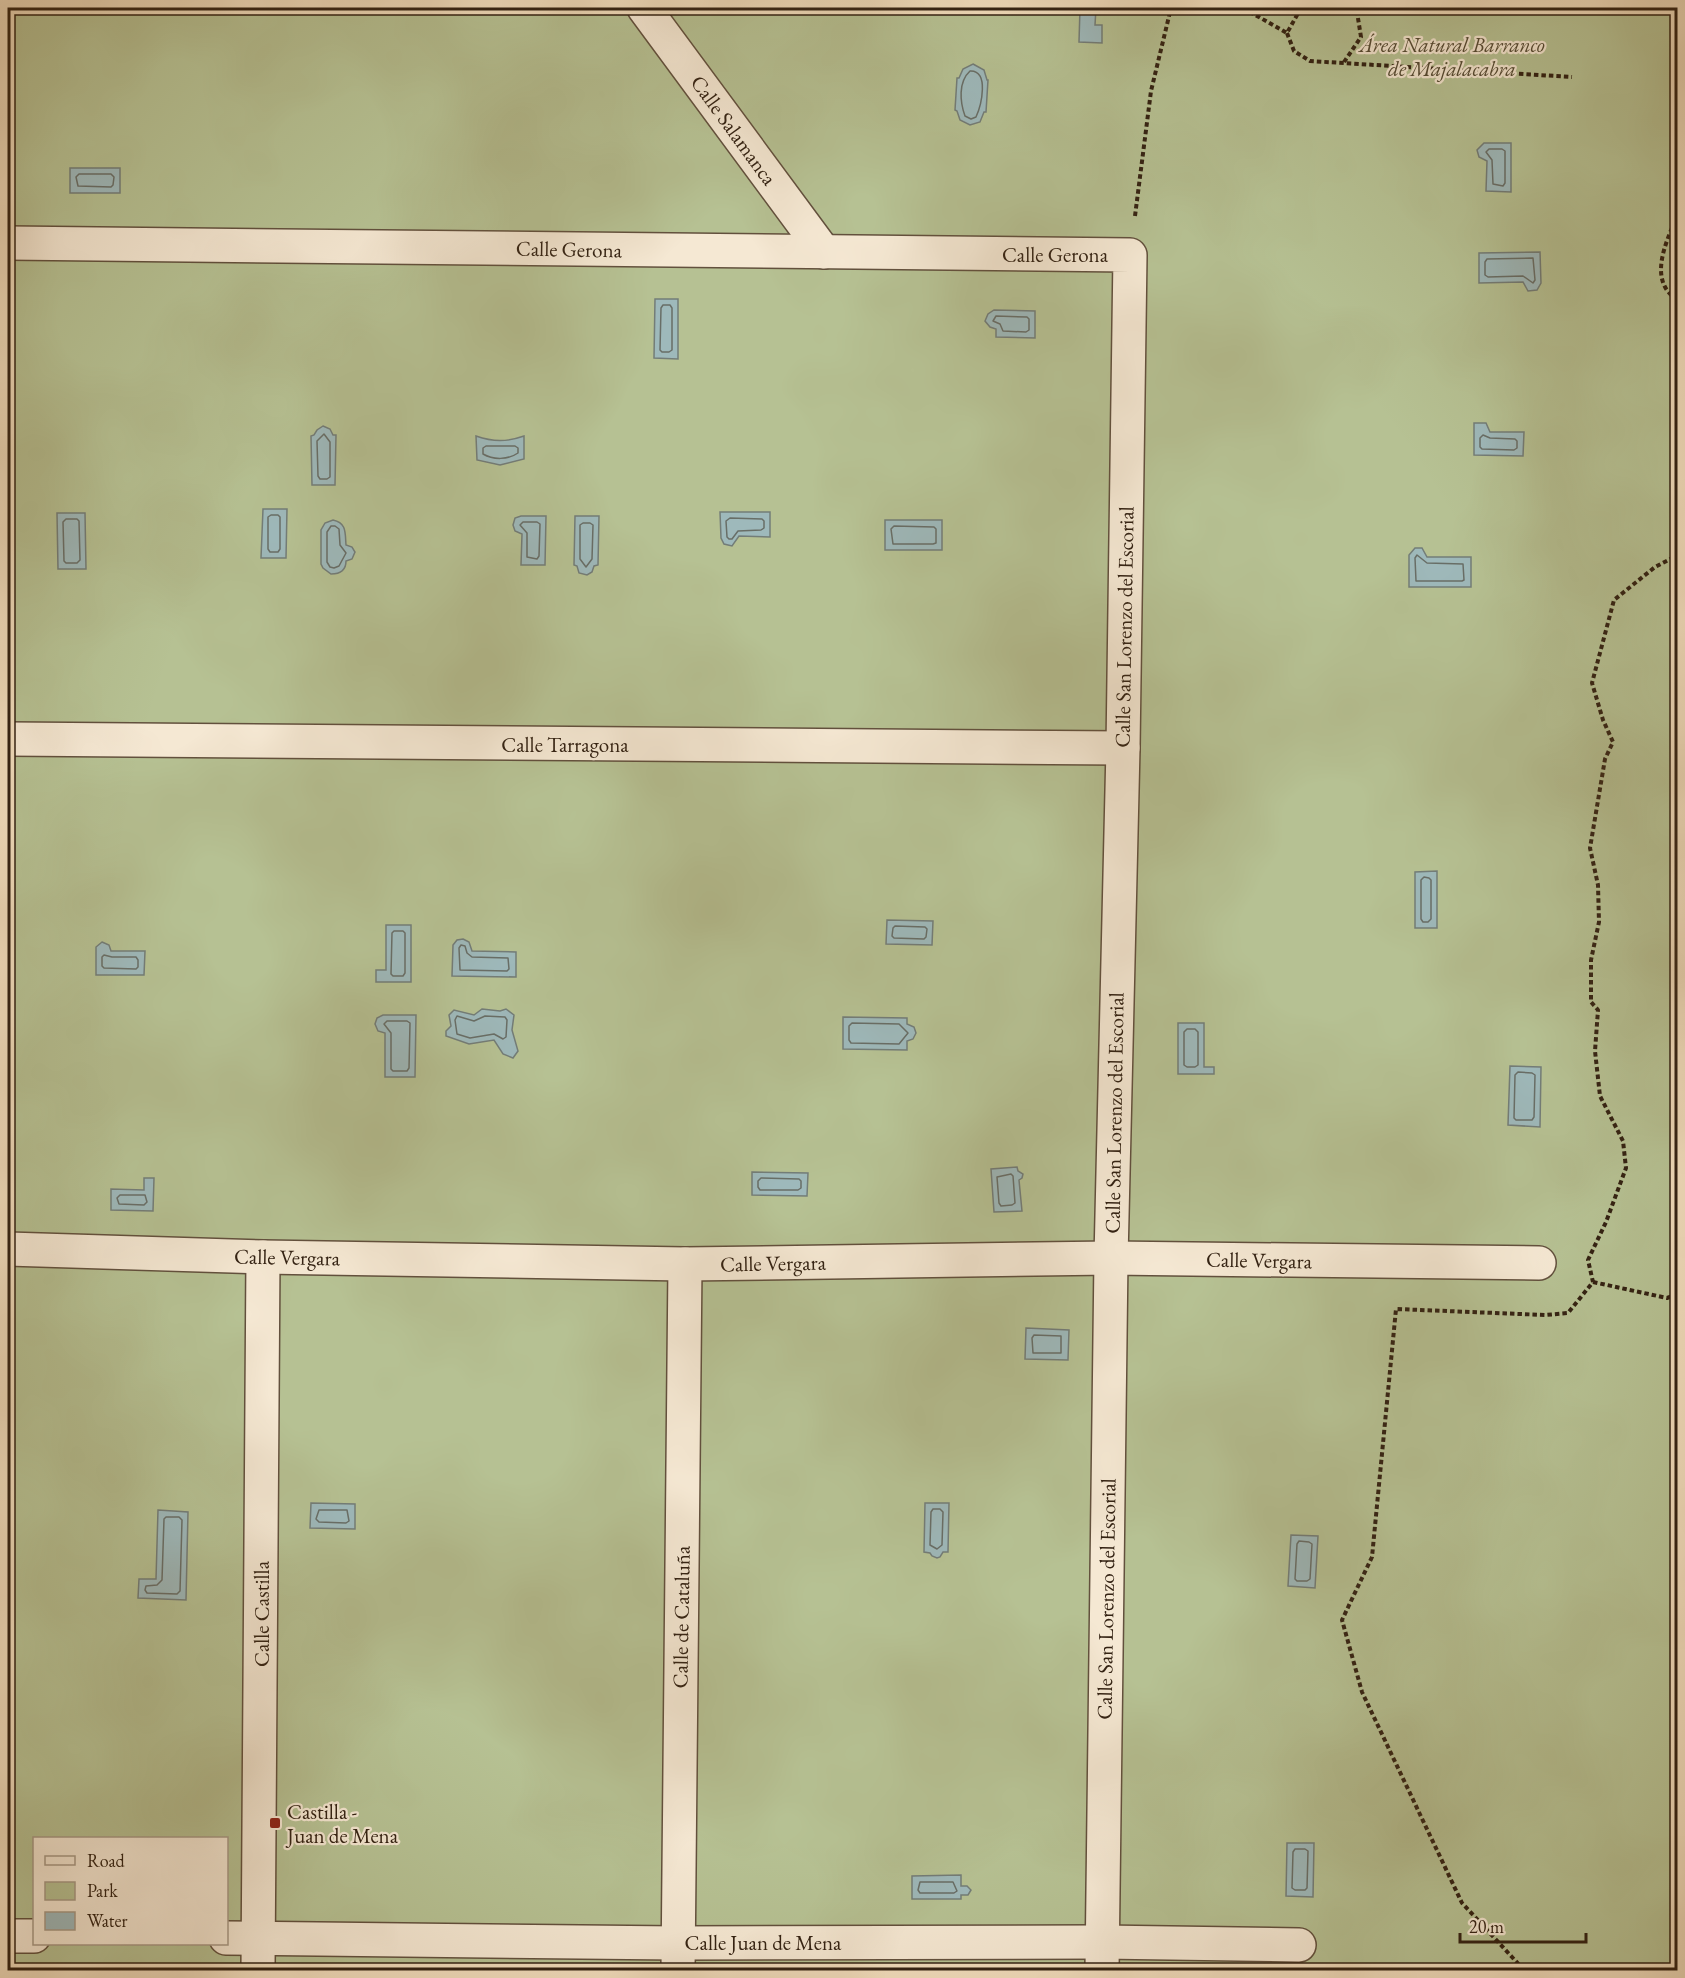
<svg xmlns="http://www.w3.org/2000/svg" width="1685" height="1978" font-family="'EB Garamond',serif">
<rect width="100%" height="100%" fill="#f0dcbc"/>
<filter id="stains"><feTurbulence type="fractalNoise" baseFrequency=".00333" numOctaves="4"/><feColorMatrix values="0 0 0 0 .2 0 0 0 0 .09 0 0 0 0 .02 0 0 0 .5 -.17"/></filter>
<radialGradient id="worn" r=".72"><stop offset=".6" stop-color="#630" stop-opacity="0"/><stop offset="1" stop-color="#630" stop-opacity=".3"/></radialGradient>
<path fill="#b6c193" stroke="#747253" stroke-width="1.5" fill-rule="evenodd" d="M 8,8 L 1677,8 L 1677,1970 L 8,1970 ZM 34,1838 L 226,1838 L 226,1944 L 34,1944 Z"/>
<g fill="#9eb9bb" stroke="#737d78" stroke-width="1.5">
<polygon points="1080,8 1096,8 1095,25 1102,25 1102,43 1079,42"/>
<polygon points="973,64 984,70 987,80 988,80 986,112 984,112 980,122 970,125 960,120 957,111 955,110 957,78 959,78 963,69"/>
<polygon points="1484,143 1511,143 1511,192 1486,191 1487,161 1479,157 1477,150"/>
<rect x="70" y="168" width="50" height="25"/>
<polygon points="1540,252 1541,283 1537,290 1528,291 1523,282 1479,283 1479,253"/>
<polygon points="655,299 678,299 678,359 654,358"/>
<polygon points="994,310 1035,311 1035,338 996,337 996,329 990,327 985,321 988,314"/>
<polygon points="1474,423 1486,423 1490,432 1524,432 1523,456 1474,455"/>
<polygon points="323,426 330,429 333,435 336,435 335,485 312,485 311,436 314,435 317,430"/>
<path d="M 476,436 C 493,442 507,442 524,436 L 524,459 L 500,465 L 477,460 Z"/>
<polygon points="263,509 287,509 286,558 261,558"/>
<polygon points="720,512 770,512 770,537 739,536 732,546 724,544 721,538"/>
<polygon points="57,513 85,513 86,569 58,569"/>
<polygon points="521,516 546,516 545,565 521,565 522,534 515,531 513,525 515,518"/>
<polygon points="575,516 599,516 598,565 594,566 592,572 587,575 579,573 577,566 574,565"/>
<path d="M 333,520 C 347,523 345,533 346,545 L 352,547 L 355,552 L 352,559 L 346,561 C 346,571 340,574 331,574 L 323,568 L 321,564 L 321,530 L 325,523 Z"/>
<rect x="885" y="520" width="57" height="30"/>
<polygon points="1415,548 1422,548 1427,557 1471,557 1471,587 1409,587 1409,555"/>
<polygon points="1437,871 1437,928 1415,928 1415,872"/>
<polygon points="887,920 933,921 932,945 886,944"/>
<polygon points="386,925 411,925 411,982 376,982 376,970 386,970"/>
<polygon points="463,939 469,942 472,951 516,952 516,977 452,976 453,945 457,940"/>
<polygon points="102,942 109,945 111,951 145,951 144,975 96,975 96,947"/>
<polygon points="482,1009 500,1011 506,1009 514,1015 512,1030 518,1051 513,1058 503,1054 494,1040 469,1044 446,1036 446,1031 451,1026 449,1015 454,1010 474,1015"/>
<polygon points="383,1015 416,1015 415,1077 385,1077 385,1033 378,1031 375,1024 377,1018"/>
<polygon points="843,1017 907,1018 907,1024 914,1027 916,1033 913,1039 907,1041 907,1050 843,1049"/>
<polygon points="1178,1023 1204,1023 1204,1067 1214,1067 1214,1074 1178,1074"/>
<polygon points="1510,1066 1541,1067 1540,1127 1508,1125"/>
<polygon points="1017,1167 1018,1171 1023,1174 1022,1178 1019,1180 1022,1211 994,1212 991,1169"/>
<polygon points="752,1172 808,1173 807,1196 752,1195"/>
<polygon points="144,1178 154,1178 153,1211 111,1210 111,1189 144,1190"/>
<polygon points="1026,1328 1069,1330 1068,1360 1025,1359"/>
<polygon points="311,1503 355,1504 355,1529 310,1528"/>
<polygon points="925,1503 949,1503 948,1552 943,1552 940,1557 937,1558 932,1556 930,1553 924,1552"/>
<polygon points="158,1510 188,1512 186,1600 138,1598 139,1579 156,1579"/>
<polygon points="1291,1535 1318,1536 1315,1588 1288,1586"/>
<polygon points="1287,1843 1314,1843 1313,1897 1286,1896"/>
<polygon points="961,1875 961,1886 967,1886 971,1890 968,1895 961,1895 961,1899 912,1899 912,1876"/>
</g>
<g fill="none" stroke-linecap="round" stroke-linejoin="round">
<g stroke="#686e67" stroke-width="1.5">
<path d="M 970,71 C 990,70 981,106 976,117 L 971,119 L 965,116 C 960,102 958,82 970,71 Z"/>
<polygon points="1489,149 1502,149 1505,151 1505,183 1503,186 1493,184 1492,160 1486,152"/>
<polygon points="79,174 111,174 114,177 113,185 111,187 78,186 76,177"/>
<polygon points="1533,258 1535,280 1533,283 1523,276 1488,277 1485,275 1485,262 1487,259"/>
<polygon points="663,305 670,305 672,308 672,350 669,352 662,352 660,350 661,308"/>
<polygon points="996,316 1027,317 1029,319 1029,330 1026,332 1003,331 1000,324 993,321"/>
<polygon points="324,434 330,442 330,477 327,479 320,479 318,476 317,441"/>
<polygon points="1483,435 1490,438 1515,439 1517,441 1517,448 1514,450 1482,449 1480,447 1480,438"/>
<path d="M 486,446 L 515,446 L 518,448 L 518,453 C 508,460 493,460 483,454 L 483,448 Z"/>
<polygon points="271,515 278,515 280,517 280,549 278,552 270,552 268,549 268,517"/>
<polygon points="730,518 762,519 764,521 764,528 761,530 738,531 732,539 729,539 727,537 726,521"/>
<polygon points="66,519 77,519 79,521 80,560 77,563 66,563 64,561 63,522"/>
<polygon points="523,522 537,522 540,524 539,556 537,559 527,557 527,533 520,525"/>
<polygon points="583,523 590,523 593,525 592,559 586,567 580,559 580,525"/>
<polygon points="331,526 335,526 339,529 340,545 346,553 339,566 334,568 330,567 327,562 327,532"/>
<polygon points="894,526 934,527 936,529 936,543 933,544 893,544 891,529"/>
<polygon points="1417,555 1427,563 1463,564 1464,580 1462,581 1416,581 1415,558"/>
<polygon points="1424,877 1429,878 1431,880 1431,919 1428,922 1423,922 1421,919 1421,880"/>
<polygon points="895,926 925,927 927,929 926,937 924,939 894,938 892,936 893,928"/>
<polygon points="394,931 403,931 405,933 405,973 403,976 393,976 391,974 392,933"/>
<polygon points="461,945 465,946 467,953 472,957 508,958 509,969 507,971 460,970 459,948"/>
<polygon points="104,955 112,957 136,957 138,960 138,967 136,969 104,968 102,966 102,957"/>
<polygon points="457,1016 474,1021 485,1016 505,1017 507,1020 506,1037 503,1039 494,1034 470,1038 457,1034 455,1020"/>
<polygon points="387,1021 407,1021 410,1023 409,1068 407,1071 393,1071 391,1069 391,1033 384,1024"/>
<polygon points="852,1023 899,1024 908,1033 899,1044 851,1043 849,1040 849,1026"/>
<polygon points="1187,1029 1195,1029 1198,1032 1198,1065 1195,1067 1187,1067 1184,1065 1184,1032"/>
<polygon points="1518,1072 1532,1073 1535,1075 1534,1117 1532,1120 1516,1120 1514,1118 1515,1075"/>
<polygon points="1011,1174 1013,1176 1015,1203 1012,1205 1001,1206 999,1203 997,1177"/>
<polygon points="761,1178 799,1179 801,1181 801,1188 798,1190 760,1190 758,1187 758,1181"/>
<polygon points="120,1195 145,1195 147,1202 144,1205 119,1204 117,1198"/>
<polygon points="1034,1335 1061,1336 1061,1353 1033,1353 1032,1338"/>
<polygon points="933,1509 940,1509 943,1512 942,1545 937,1549 930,1545 931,1512"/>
<polygon points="319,1510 347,1510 349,1521 346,1523 319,1522 316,1519"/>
<polygon points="166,1517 179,1517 182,1520 180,1591 177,1594 147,1593 145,1590 146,1586 157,1585 162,1580 164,1519"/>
<polygon points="1299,1541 1309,1542 1312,1544 1310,1579 1307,1581 1297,1581 1295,1579 1297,1544"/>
<polygon points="1295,1849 1305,1849 1308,1851 1307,1888 1305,1890 1295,1890 1292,1888 1293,1852"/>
<polygon points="920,1882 953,1882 957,1891 954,1893 920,1893 918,1890"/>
</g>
<defs>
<g id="minor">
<polyline points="644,8 824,252"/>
<polyline points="8,243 1130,255 1123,748 1111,1258 1102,1970"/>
<polyline points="8,739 1123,748"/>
<polyline points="8,1249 263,1257 685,1264 1111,1258 1539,1263"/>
<polyline points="8,1936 34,1936"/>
<polyline points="226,1938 677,1943 1102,1942 1299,1945"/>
<polyline points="258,1970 263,1257"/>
<polyline points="678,1970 685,1264"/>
</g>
</defs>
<use href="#minor" stroke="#62503d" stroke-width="36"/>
<g stroke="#332213" stroke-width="4" stroke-dasharray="4.5 3" stroke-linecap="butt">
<polyline points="1243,8 1287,33 1301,8"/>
<polyline points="1287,33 1294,51 1310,61 1572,77"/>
<polyline points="1344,62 1361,37 1357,12 1353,8"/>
<path d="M 1678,214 C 1667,240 1646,281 1678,300"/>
<polyline points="1135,216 1151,91 1171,8"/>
<polyline points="1593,1282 1667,1298 1678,1294"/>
<polyline points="1524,1970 1462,1903 1362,1692 1342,1620 1372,1557 1396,1309 1545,1315 1568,1313 1593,1282 1588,1260 1606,1222 1626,1168 1623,1141 1600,1096 1595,1051 1598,1010 1591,1002 1591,960 1599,922 1598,885 1590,848 1605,759 1613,742 1603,720 1592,683 1614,600 1655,567 1678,555"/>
</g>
<use href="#minor" stroke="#f5e8d3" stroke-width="33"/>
</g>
<rect fill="#8f2418" stroke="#f5e8d3" stroke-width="2" x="269" y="1817" width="12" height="12" rx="3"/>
<g text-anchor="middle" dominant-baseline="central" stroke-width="4.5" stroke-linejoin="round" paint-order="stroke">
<g font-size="21" font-style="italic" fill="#544a33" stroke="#f5e8d3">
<text x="1452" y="44">Área Natural Barranco<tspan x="1452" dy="24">de Majalacabra</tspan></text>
</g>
<g font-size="21" fill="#332213" stroke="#f5e8d3">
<text transform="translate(734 130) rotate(54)">Calle Salamanca</text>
<text transform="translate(569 249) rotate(1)">Calle Gerona</text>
<text x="1055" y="254">Calle Gerona</text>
<text transform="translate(1124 627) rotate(-89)">Calle San Lorenzo del Escorial</text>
<text x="565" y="744">Calle Tarragona</text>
<text transform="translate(1114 1113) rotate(-89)">Calle San Lorenzo del Escorial</text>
<text transform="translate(287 1257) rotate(1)">Calle Vergara</text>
<text transform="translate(1259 1260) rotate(1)">Calle Vergara</text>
<text transform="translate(773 1263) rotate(-1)">Calle Vergara</text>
<text transform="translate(1106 1599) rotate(-89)">Calle San Lorenzo del Escorial</text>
<text transform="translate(261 1614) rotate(-90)">Calle Castilla</text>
<text transform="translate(681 1617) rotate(-89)">Calle de Cataluña</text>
<text x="763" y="1942">Calle Juan de Mena</text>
</g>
<g font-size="21" fill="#332213" stroke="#f5e8d3" text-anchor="start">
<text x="287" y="1811">Castilla -<tspan x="287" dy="24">Juan de Mena</tspan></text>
</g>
</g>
<rect width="1685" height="1978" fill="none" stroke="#f0dcbc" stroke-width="30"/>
<rect x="9" y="9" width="1667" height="1960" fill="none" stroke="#332213" stroke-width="3"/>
<rect x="15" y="15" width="1655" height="1948" fill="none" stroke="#332213" stroke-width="1.5"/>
<rect x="33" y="1837" width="195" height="108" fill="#f5e8d3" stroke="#a79986" stroke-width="1.5"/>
<rect x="45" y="1856" width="30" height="9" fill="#f5e8d3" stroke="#a79986" stroke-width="1.5"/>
<text x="87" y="1867" font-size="18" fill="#332213">Road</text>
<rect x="45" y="1882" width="30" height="18" fill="#b6c193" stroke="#a79986" stroke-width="1.5"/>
<text x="87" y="1897" font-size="18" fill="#332213">Park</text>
<rect x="45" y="1912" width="30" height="18" fill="#9eb9bb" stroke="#a79986" stroke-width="1.5"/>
<text x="87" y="1927" font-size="18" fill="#332213">Water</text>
<path d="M1460 1933v9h126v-9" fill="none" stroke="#332213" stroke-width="3"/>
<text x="1469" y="1933" font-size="18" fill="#332213" stroke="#f5e8d3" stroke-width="4.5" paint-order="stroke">20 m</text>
<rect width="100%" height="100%" filter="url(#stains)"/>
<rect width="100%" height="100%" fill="url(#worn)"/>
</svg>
